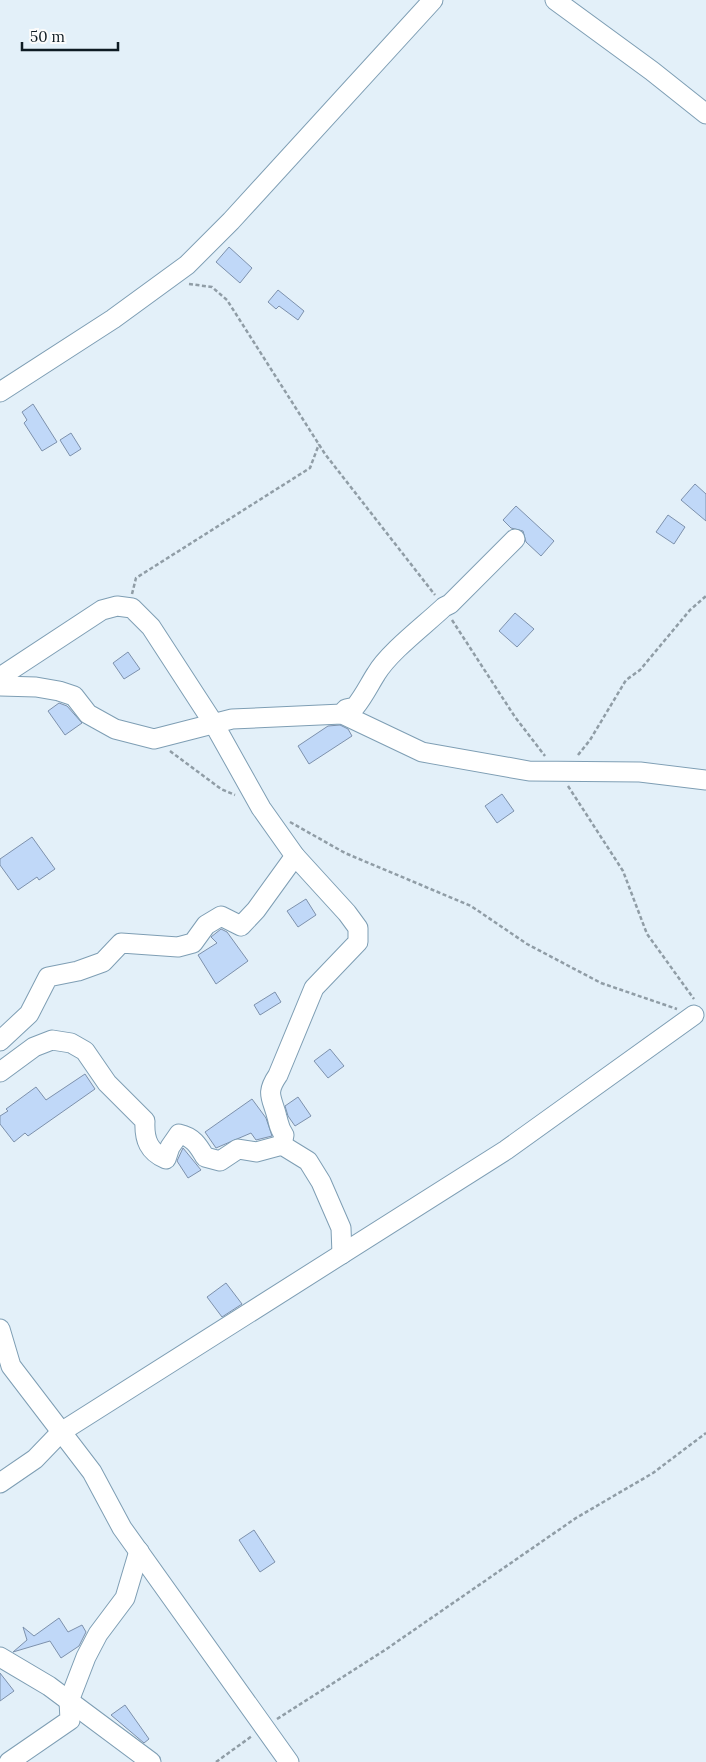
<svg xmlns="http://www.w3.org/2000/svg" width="706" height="1762" font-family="Lora,serif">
<rect width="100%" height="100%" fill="#e3f0f9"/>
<g fill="#c0d8f8" stroke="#7d91ac">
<polygon points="229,247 252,268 240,283 216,262"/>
<polygon points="278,290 304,311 298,320 279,306 276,309 268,302"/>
<polygon points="33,404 57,442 42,451 24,423 27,420 22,412"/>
<polygon points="71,433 81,449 70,456 60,440"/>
<polygon points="695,484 706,494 706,521 681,500"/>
<polygon points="516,506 554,541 541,556 526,542 523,531 511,528 503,520"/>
<polygon points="668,515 685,527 674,544 656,532"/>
<polygon points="515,613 534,629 517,647 499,631"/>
<polygon points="128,652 140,669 124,679 113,663"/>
<polygon points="59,703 67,706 82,723 65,735 48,711"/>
<polygon points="340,725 348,729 352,736 309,764 298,746 328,726"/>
<polygon points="502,794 514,811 497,823 485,806"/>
<polygon points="32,837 55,869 39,880 37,877 18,890 0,865 0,859"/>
<polygon points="306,899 316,915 298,927 287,911"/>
<polygon points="221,929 227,932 248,961 216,984 198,955 217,943 211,937"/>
<polygon points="275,992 281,1002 260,1015 254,1005"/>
<polygon points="330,1049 344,1066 328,1078 314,1061"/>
<polygon points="85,1074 95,1089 28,1136 25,1133 14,1142 0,1124 0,1116 8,1111 6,1109 36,1087 46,1100"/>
<polygon points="298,1097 311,1116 295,1126 288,1116 285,1106"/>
<polygon points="252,1099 266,1118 272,1136 256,1140 251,1133 216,1148 205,1132"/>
<polygon points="183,1148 201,1170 188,1178 177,1161"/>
<polygon points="226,1283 242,1304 222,1317 207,1297"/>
<polygon points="254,1530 275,1562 260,1572 239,1540"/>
<polygon points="59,1618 68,1632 82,1625 86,1632 79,1646 61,1658 50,1641 13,1652 27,1640 23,1627 34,1636"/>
<polygon points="0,1673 14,1691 0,1701"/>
<polygon points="125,1705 149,1739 144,1743 111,1715"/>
</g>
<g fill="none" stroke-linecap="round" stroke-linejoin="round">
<defs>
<g id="minor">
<polyline points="555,0 652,71 706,114"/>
<polyline points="0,392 113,319 187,265 231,221 433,0"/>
<path d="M 0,677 L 102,610 L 117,606 L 132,608 L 151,627 L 214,724 L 261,808 L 295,856 L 347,913 L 358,928 L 358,942 L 314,988 L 278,1075 C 265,1094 272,1097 277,1117 C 279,1124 279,1128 284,1135 L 282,1145"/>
<polyline points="0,686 36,687 59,691 74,696 88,714 115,729 154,739 232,719 342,714 422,752 529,771 640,772 706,780"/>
<path d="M 342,714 L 346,709 L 355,707 C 364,696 369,685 376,674 C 389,652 425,625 444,607 L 450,604 L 515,539"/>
<polyline points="0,1041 29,1014 48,977 78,971 103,962 121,943 178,947 193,943 206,925 221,916 241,926 256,910 295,856"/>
<path d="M 0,1072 L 34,1047 L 52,1040 L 71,1043 L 85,1051 L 107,1083 L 145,1121 C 144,1140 149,1152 166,1159 L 170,1147 L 179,1134 C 193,1137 198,1145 205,1157 L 220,1161 L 238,1149 L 256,1152 L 282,1145 L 308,1161 L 321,1182 L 341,1228 L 342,1254"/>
<polyline points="0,1329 11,1366 92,1472 122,1528 289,1762"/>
<polyline points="0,1483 35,1459 61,1432 506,1150 694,1015"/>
<polyline points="0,1657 49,1686 151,1762"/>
<polyline points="9,1762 70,1720 69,1701 86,1657 98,1634 125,1598 139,1551"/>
</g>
</defs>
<use href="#minor" stroke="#7e9eb4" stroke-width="21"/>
<g stroke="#909da6" stroke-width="2.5" stroke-dasharray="4 2.5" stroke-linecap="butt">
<polyline points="189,284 212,287 227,300 325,454 435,595"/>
<polyline points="132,594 136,578 310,468 319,444"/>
<polyline points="452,620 515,717 545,756"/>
<polyline points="170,751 221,789 235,795"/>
<polyline points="578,755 590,740 626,680 640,670 690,610 706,596"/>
<polyline points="568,786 623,871 647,934 694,999"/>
<polyline points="290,822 345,853 471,906 527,944 601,983 677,1009"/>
<polyline points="277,1719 385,1650 576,1518 653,1473 706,1433"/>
<polyline points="216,1762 252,1736"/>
</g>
<use href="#minor" stroke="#fff" stroke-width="19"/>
</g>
<path d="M22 42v8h96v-8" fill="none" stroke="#0e1b23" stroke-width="2.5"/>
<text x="30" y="42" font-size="15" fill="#0e1b23" stroke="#fbfbfb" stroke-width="4" paint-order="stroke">50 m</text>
</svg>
